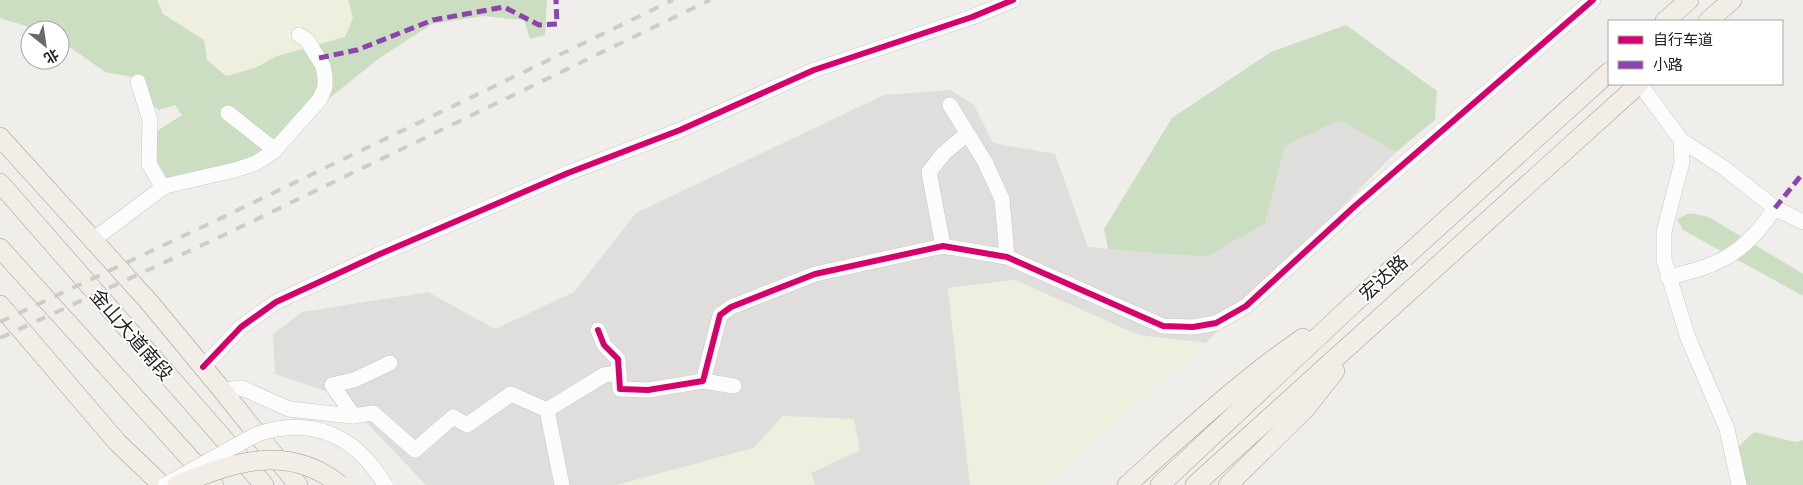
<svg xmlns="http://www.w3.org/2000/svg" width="1803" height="485" font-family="Commissioner,'Noto Sans SC',sans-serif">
<rect width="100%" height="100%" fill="#f0eeeb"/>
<polygon fill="#dfdedc" points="951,90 974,105 993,143 1055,154 1088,247 1206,257 1265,224 1285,146 1340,120 1396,152 1206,343 1138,335 1015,280 948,288 970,485 815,485 811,473 860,450 783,416 754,448 617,485 426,485 341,396 275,374 273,334 302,312 428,292 495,329 574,292 636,213 884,95"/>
<g fill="#efefdf">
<polygon points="157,0 348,0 353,17 345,37 277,56 255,68 226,77 207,60 204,40 163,14"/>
<polygon points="1015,280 1138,335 1206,343 1047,485 970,485 948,288"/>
<polygon points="783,416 854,419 860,450 811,473 815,485 617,485 754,448"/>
</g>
<g fill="#cbdec1">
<polygon points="0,0 157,0 163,14 204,40 207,60 226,76 255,68 277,56 345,37 353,18 348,0 547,0 545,35 530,39 524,20 483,16 432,24 378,59 258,156 222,168 168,180 157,161 157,131 182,115 175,105 159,110 151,104 138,78 105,72 60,40 60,30 39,30 0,18"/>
<polygon points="1346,25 1437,91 1435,120 1396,152 1340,120 1285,146 1265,224 1206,257 1108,249 1104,229 1172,118 1271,52"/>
<polygon points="1690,213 1709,217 1803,274 1803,296 1683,230 1677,219"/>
<polygon points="1754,432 1795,442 1803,440 1803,485 1748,485 1742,477 1736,449"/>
</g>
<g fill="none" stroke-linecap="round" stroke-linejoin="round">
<defs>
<g id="minor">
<polyline points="138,82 150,120 149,164 163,188"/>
<polyline points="1640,84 1681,140 1682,162 1664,232 1664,260 1688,338 1727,429 1739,485"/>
<polyline points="950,105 985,162 1002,199 1007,257"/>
<polyline points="228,113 275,150"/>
<polyline points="1681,140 1724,168 1775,208 1803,222"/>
<polyline points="93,240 165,186 235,170 256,163 273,152 320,99 325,87 325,76 323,66 307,40 299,35"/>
<polyline points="943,246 929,172 944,153 967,134"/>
<path d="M 1668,277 C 1719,267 1746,252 1775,208"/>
<polyline points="598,330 604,345 618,359 620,389 648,390 703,381 720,315 731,307 815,274 943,246 1007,257 1163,326 1193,327 1216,323 1246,306 1355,206 1593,0"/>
<polyline points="203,367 241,327 276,302 380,254 568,173 680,130 814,70 972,17 1013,0"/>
<polyline points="703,381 734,386"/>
<polyline points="222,390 242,388 289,409 352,416 373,413 415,450 453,417 467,425 511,394 547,410 562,485"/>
<polyline points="547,410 604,375 619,373"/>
<polyline points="354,416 332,385 354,380 390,363"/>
</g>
<g id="major">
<polyline points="1665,21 1689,0"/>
<polyline points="1708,21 1732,0"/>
<polyline points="0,137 150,303 222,390 298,485"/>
<polyline points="0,183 264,485"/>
<polyline points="0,248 214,485"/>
<polyline points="0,305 117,442 162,485"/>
<path d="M 1127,485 C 1184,434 1240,381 1303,338"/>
<polyline points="1160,485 1352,305 1609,72"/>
<polyline points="1195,485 1639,84"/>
<polyline points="1228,485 1305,409 1335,371"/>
</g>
</defs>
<use href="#minor" stroke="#c9c8c7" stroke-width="16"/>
<use href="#major" stroke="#a79c86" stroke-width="20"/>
<use href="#minor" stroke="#fdfcfc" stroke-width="15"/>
<use href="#major" stroke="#f3ede7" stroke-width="19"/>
<g stroke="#ccc" stroke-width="4" stroke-dasharray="10 10" stroke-linecap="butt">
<polyline points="0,322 213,222 673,0"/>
<polyline points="0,338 222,236 710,0"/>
</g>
<defs>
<path id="minor-bridge" d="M 165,485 L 255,435 C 310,415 356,435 385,485"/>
<path id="major-bridge" d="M 177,485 C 232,463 287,442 340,485"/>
</defs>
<use href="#minor-bridge" stroke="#c9c8c7" stroke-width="16" stroke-linecap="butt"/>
<use href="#major-bridge" stroke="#a79c86" stroke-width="20" stroke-linecap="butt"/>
<use href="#minor-bridge" stroke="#fdfcfc" stroke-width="15"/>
<use href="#major-bridge" stroke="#f3ede7" stroke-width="19"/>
<g stroke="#8e44ad" stroke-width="5" stroke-dasharray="10 5" stroke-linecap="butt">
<polyline points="319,58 357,50 433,20 504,7 539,25 557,24 556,0"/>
<polyline points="1775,208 1803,173"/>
</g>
<defs>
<g id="cycleway">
<polyline points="598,330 604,345 618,359 620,389 648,390 703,381 720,315 731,307 815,274 943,246 1007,257 1163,326 1193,327 1216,323 1246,306 1355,206 1593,0"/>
<polyline points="203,367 241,327 276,302 380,254 568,173 680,130 814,70 972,17 1013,0"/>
</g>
</defs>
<use href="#cycleway" stroke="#fff" stroke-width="9"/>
<use href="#cycleway" stroke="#d6006c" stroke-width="6"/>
</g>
<g text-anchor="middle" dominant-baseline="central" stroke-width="4" stroke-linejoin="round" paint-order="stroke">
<g font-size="19" fill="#222" stroke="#fff">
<text transform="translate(1383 277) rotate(-42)">宏达路</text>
<text transform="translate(132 334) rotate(49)">金山大道南段</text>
</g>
</g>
<rect x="1608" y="20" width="175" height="65" fill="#ffffff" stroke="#a7a7a7"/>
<rect x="1618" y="36" width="25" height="8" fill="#d6006c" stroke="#a7a7a7"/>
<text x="1653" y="45" font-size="15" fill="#222222">自行车道</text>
<rect x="1618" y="61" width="25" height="8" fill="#8e44ad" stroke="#a7a7a7"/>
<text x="1653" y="70" font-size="15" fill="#222222">小路</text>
<g transform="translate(45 45) rotate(150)"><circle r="24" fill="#ffffff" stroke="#a7a7a7"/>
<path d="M0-4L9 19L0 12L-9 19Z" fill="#6a6968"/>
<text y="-8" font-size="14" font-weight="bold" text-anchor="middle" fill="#222222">北</text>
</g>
</svg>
